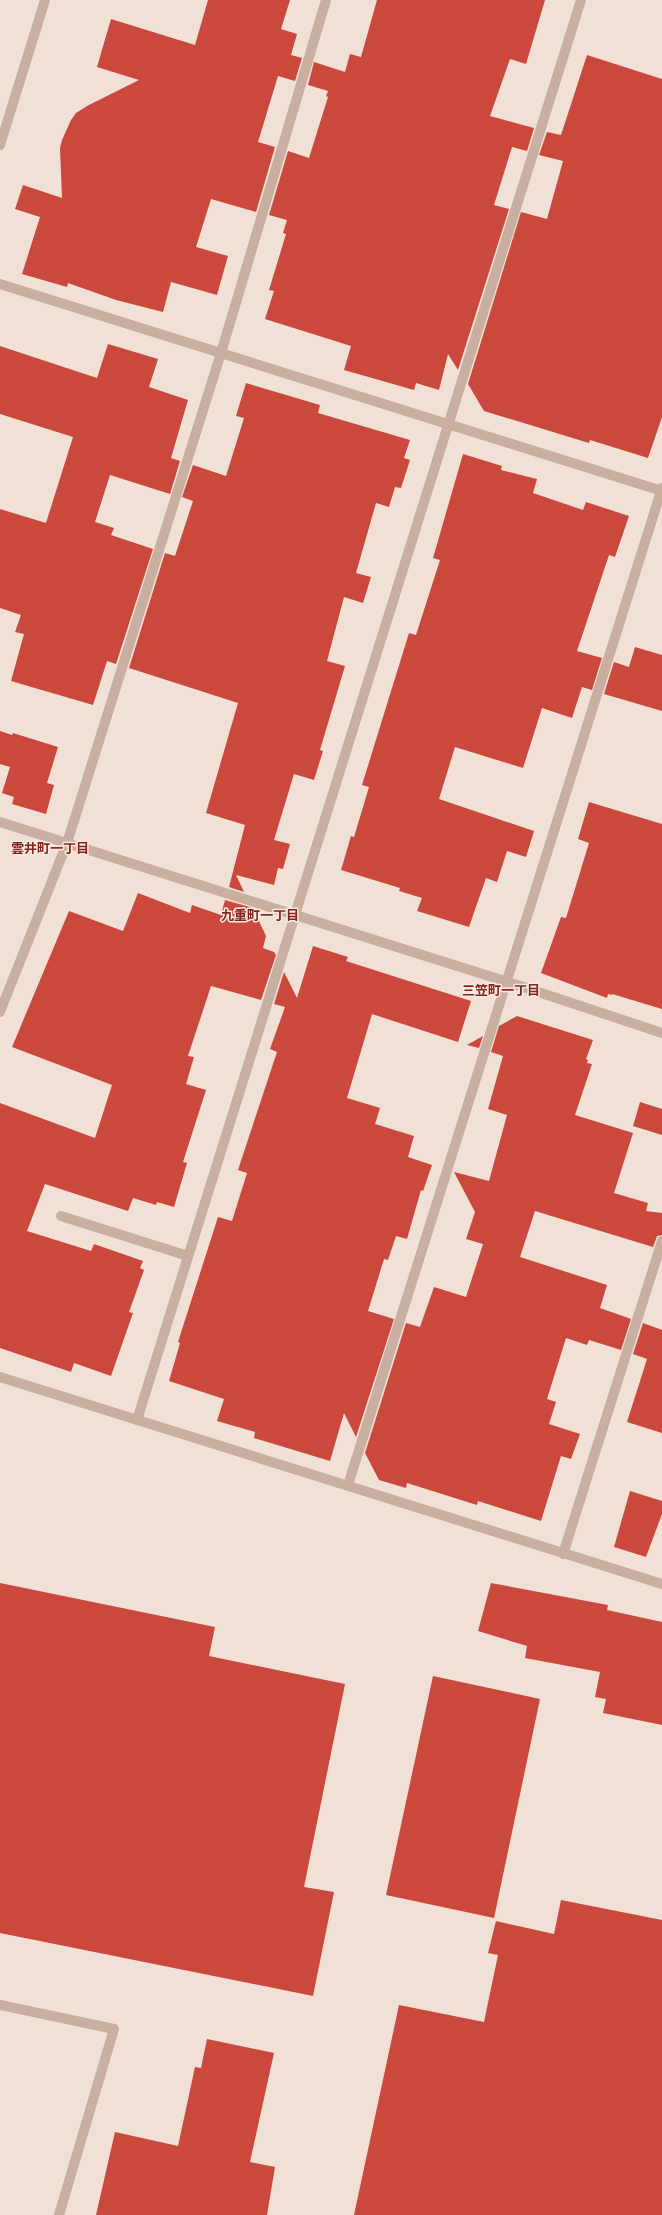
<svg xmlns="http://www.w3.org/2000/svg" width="662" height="2215" font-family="'DejaVu Sans','Noto Sans JP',sans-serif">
<rect width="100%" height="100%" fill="#f1e0d6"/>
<g fill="#ca483c">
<polygon points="208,0 290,0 281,29 297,34 291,55 302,58 295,81 278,76 258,142 275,147 256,212 211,199 196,247 228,256 217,295 171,282 163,312 116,300 68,283 67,287 22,274 40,217 15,209 23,185 62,198 60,148 62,140 71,120 76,113 87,106 139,80 97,67 111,19 195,45"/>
<polygon points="377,0 545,0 526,64 510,59 490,116 534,128 527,151 512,147 494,205 509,209 458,370 448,354 439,390 416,383 414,390 344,370 351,346 265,319 274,291 269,290 286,234 283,233 287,220 269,215 288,151 309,158 328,97 326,96 328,91 308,85 314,62 345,72 350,54 361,57"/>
<polygon points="587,55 662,79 662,417 648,458 590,440 589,443 484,411 468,384 521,212 547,219 563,161 539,155 547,132 561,135"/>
<polygon points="108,344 158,359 149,387 188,400 171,458 180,461 170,494 110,475 95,522 114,528 111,535 153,549 116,664 107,661 93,705 11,681 24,634 15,632 21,615 0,608 0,509 46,523 73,437 0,414 0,346 97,378"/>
<polygon points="246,383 320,405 318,413 410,440 404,458 410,460 401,488 395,487 389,507 376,503 356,573 371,577 363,603 344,597 327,661 345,666 320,750 323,751 314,780 294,774 274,840 290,844 283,869 278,868 274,885 236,875 244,892 229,887 245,825 206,813 238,703 129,668 165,553 175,556 193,501 182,497 193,465 226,476 244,418 236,416"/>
<polygon points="463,454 502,466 501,470 537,479 533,493 583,510 586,502 629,516 615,557 609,555 577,651 602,658 592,690 582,687 572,718 542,708 523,768 455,747 439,799 534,831 526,857 507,851 497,882 486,878 469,927 417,911 422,898 399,891 400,888 341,870 351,836 354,837 369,787 362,785 409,633 416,635 440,560 433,558"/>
<polygon points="635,647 662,655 662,711 604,694 614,662 629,667"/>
<polygon points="0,731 12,735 13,733 58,747 47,783 54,785 46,814 12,804 14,797 2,793 10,767 0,764"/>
<polygon points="589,802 662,824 662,1009 612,994 612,995 608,994 607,998 541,973 561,917 566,918 589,843 578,839"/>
<polygon points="138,893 190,913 192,905 221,915 225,900 253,908 266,936 263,948 274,952 276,955 261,1000 211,986 188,1056 194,1057 186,1084 206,1090 183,1162 187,1163 174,1207 157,1202 156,1205 133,1198 128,1211 45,1184 27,1231 91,1251 94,1244 143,1261 140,1268 144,1270 129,1312 133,1313 111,1376 74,1363 71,1372 0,1348 0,1103 95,1138 112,1085 12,1047 69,911 123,931"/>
<polygon points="313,946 348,957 346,961 471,1001 458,1042 372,1014 347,1098 380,1108 375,1124 414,1136 408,1157 432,1165 423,1191 421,1190 407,1239 396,1236 388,1260 384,1259 368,1311 394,1319 356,1437 344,1413 330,1461 254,1438 255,1432 217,1421 224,1399 169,1381 180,1343 178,1342 218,1217 232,1221 247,1173 238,1170 277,1052 270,1049 285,1007 274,1004 284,972 297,998"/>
<polygon points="517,1016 593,1040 586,1059 588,1060 587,1063 592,1064 575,1115 633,1133 614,1193 648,1203 646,1211 662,1213 662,1235 657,1236 653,1247 535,1211 520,1257 607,1285 600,1308 631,1319 621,1350 589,1340 587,1345 566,1338 547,1399 556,1402 549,1424 580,1434 571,1459 561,1456 541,1521 478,1501 477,1505 407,1483 406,1488 379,1480 365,1453 406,1323 420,1327 434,1287 466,1297 483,1244 466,1239 475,1212 454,1172 489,1181 507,1115 488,1109 503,1056 491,1052 499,1026"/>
<polygon points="483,1036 479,1048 467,1045"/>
<polygon points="640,1102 662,1109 662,1135 633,1126"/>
<polygon points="643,1323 662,1330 662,1433 627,1422 647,1359 633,1354"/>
<polygon points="630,1491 662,1501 662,1514 646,1557 614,1547"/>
<polygon points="0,1583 215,1627 209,1656 345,1684 304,1887 334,1892 313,1996 0,1933"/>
<polygon points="491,1583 608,1605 607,1610 662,1622 662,1725 603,1713 606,1699 595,1697 600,1672 525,1658 527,1646 478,1631"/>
<polygon points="433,1676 540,1699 494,1918 386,1895"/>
<polygon points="561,1900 662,1920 662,2215 354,2215 399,2005 484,2022 498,1955 488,1953 496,1921 554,1934"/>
<polygon points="207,2039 274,2053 250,2162 275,2167 267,2215 96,2215 115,2132 178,2146 195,2067 201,2068"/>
</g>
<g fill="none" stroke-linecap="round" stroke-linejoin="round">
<g stroke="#c9aea2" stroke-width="10">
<polyline points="0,145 45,0"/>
<polyline points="0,284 662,491"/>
<polyline points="0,822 508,982 662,1033"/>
<polyline points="0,1012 67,843 221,353 326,0"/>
<polyline points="61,1216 188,1256"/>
<polyline points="0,1377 662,1584"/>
<polyline points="137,1420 581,0"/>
<polyline points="348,1485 662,488"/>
<polyline points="563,1554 662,1241"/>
<polyline points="0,2005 114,2029 59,2215"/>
</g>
</g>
<g text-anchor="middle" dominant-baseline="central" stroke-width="3" stroke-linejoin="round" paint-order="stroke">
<g font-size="13" font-weight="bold" fill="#85241c" stroke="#f9ebe2">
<text x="50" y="848">雲井町一丁目</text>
<text x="260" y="915">九重町一丁目</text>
<text x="501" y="990">三笠町一丁目</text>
</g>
</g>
</svg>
